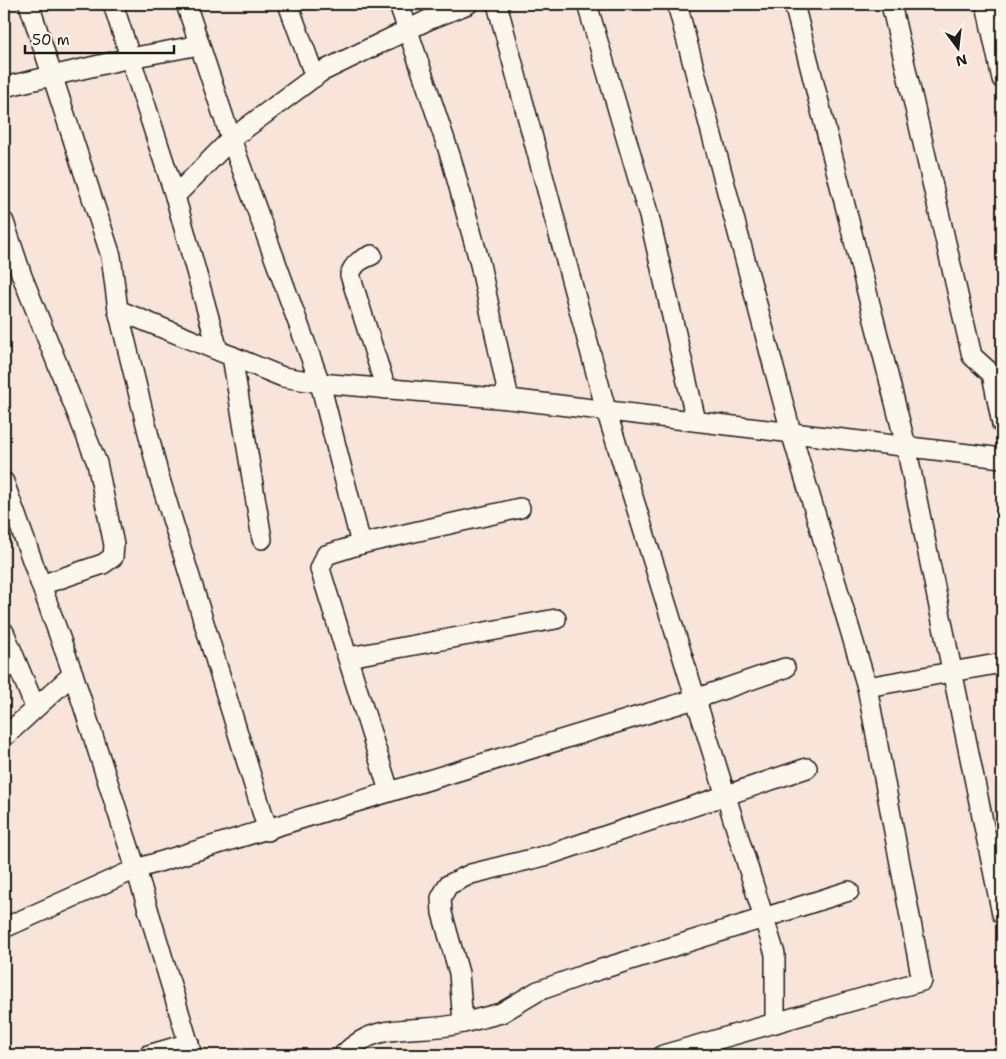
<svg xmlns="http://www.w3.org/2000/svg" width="1006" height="1059" font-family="'Shantell Sans',sans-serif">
<rect width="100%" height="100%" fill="#f8e4d8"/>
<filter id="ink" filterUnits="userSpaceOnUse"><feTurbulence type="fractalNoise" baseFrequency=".02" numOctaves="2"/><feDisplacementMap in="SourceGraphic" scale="10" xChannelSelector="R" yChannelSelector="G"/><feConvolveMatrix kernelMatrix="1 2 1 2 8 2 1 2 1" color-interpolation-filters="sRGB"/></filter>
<g filter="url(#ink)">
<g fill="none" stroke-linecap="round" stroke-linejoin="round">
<defs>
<g id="minor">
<polyline points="29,4 111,256 118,310 158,473 268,831"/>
<polyline points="113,4 175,196"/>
<polyline points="186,4 231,139 320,383 361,544"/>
<polyline points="288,4 315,77"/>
<polyline points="399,4 451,158 480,264 509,399"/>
<polyline points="497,4 606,410 775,954 775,1023"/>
<polyline points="587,4 649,216 696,421"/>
<polyline points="794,4 906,446 1002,914"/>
<polyline points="891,4 972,356 992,374 1002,424"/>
<polyline points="986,4 1002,79"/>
<polyline points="4,87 130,58 200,45"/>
<polyline points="4,222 22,276 97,463 114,545 113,557 103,564 41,585"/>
<path d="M 372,255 C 360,260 354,263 350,275 L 386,389"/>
<polyline points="118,310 283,377 320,383 509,399 1002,458"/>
<polyline points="218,350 175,196 231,139 321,72 428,20 468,4"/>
<polyline points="232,356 262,539"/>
<polyline points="4,482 73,674 136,869 192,1055"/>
<polyline points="4,632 35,707"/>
<polyline points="349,657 556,619"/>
<polyline points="867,687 1002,663"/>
<polyline points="4,737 73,674"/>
<polyline points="389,791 320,569 326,555 361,544 520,508"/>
<polyline points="4,928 136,869 695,699 785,668"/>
<polyline points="463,1023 501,1013 538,991 586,974 849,891"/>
<polyline points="148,1055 189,1043"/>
<path d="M 343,1055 C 378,1018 419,1035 463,1023 L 459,973 L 442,913 L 441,898 L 448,885 L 471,874 L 548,855 L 807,768"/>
<polyline points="663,1055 922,981 867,687 791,432 677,4"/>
</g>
</defs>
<use href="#minor" stroke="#1c1c1c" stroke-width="22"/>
<use href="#minor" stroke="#fbf7ec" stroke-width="19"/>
</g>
</g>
<rect width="1006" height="1059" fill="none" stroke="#fbf7ec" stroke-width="20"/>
<rect x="10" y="10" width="986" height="1039" fill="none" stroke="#1c1c1c" stroke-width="2" filter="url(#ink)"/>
<g transform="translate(958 48) rotate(165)" stroke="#fbf7ec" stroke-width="4" paint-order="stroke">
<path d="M0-4L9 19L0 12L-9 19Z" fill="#1c1c1c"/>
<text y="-8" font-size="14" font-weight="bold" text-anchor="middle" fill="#1c1c1c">N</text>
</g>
<path d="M25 45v8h149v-8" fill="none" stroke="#1c1c1c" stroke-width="2.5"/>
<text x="32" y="45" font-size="15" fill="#1c1c1c" stroke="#fbf7ec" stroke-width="4" paint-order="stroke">50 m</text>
</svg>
